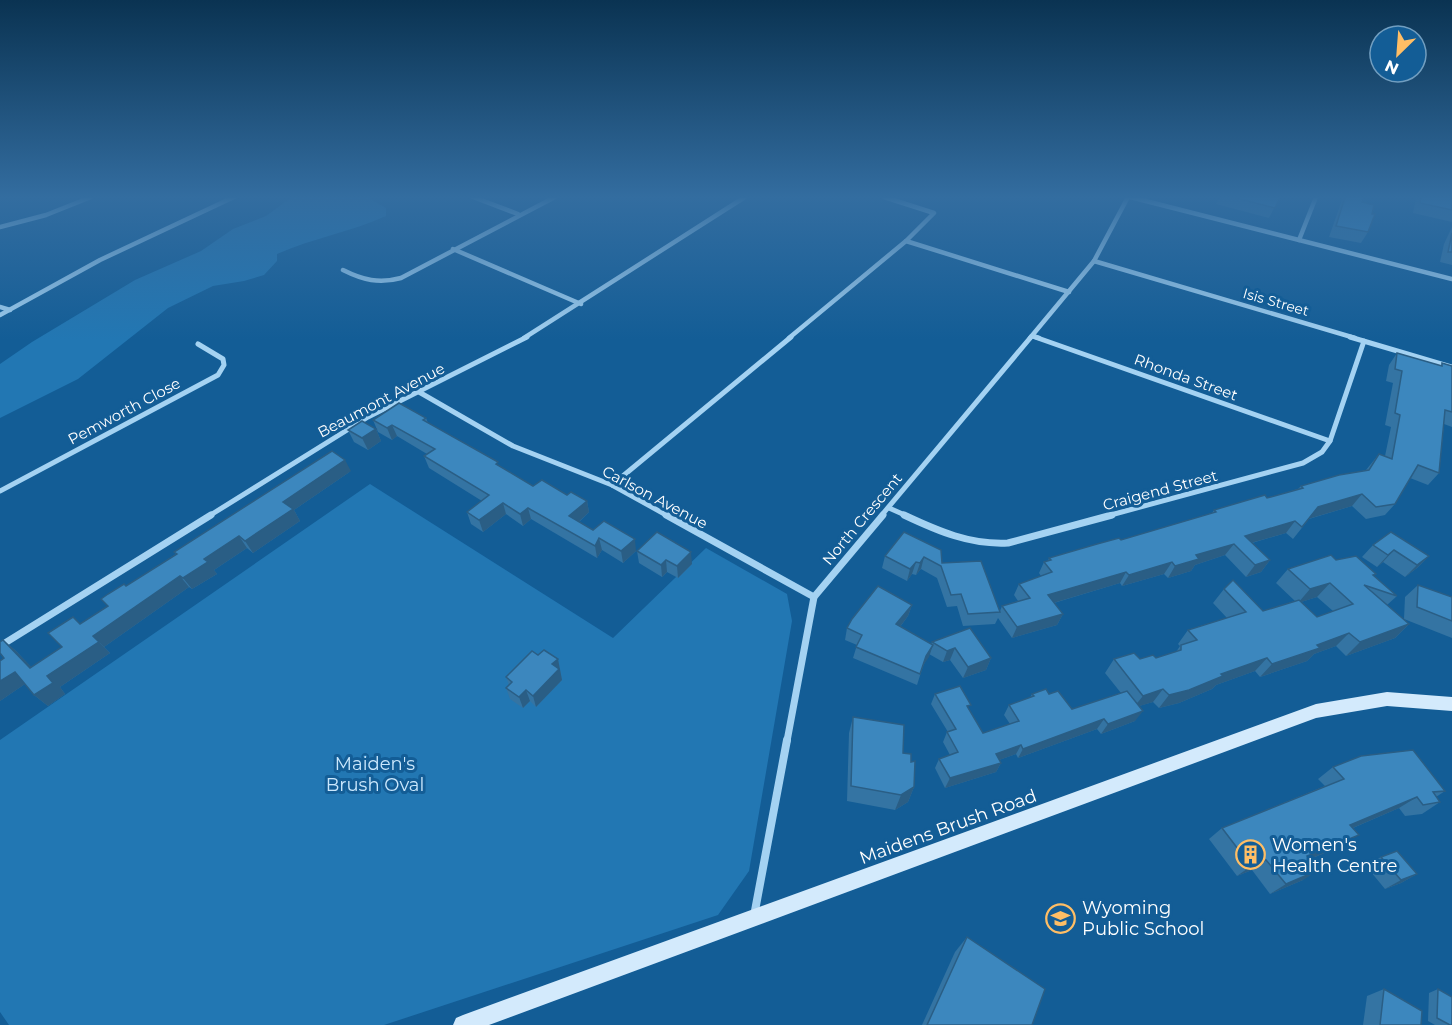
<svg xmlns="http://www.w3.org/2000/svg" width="1452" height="1025" font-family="Montserrat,sans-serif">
<rect width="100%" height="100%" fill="#135d96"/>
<g fill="#2277b3">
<path d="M 292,197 L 371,197 L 372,200 L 386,208 L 386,216 C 351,232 313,238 277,254 L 277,261 L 264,275 L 244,281 L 213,286 L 168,308 L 78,379 L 0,418 L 0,364 L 32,342 L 135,280 L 201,251 L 233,229 L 266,216 Z"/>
<polygon points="370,484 613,638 706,548 787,594 792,621 749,871 718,915 384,1025 9,1025 0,1012 0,740"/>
</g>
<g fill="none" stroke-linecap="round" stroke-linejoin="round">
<g stroke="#a4d2f2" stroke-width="4.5">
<polyline points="473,197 518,214"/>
<polyline points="1130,197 1452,279"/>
<polyline points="0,227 46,215 91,197"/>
<polyline points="1299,240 1316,197"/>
<polyline points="906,241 1069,292"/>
<polyline points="453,249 581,304"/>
<polyline points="1094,261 1355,338"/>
<path d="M 343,270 C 363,280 379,284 401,278 L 555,197"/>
<polyline points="0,307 10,310"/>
<polyline points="0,315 100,260 234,197"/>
<polyline points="1033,336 1039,338"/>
<polyline points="524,338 745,197"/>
<polyline points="789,338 906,241 934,213 884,197"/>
<polyline points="1030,338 1094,261 1128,197"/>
</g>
<g stroke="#a4d2f2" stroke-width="5">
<polyline points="1035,337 1330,441"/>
<polyline points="1350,337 1452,367"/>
<polyline points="419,392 513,446 612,485 668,516"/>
<polyline points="612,485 791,337"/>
<polyline points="0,491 218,375 224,365 223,359 198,344"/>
<polyline points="889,508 907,516"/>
<polyline points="209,516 368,417 527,337"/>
<polyline points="881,516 1031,337"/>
<polyline points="1107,516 1303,463 1322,452 1330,441 1364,341"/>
</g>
<g stroke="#a4d2f2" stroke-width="7">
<polyline points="666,515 814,597"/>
<path d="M 904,515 C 938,531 970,545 1008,543 L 1112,515"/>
<polyline points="0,646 211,515"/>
<polyline points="787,741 814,597 883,515"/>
</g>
<polyline stroke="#a4d2f2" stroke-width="8" points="754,916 787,740"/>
<polygon fill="#d3eafc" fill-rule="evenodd" points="1387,692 1452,697 1452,711 1387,706 1316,718 489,1025 453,1025 456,1018 463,1015 1316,704"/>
</g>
<g fill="#3474a3" fill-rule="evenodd">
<polygon points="1220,197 1280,197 1269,218 1216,204"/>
<polygon points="1343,197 1364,197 1362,202 1368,232 1361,243 1329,237"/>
<polygon points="1408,197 1452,197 1452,222 1413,213 1416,198"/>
<polygon points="1452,227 1452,265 1440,262 1444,244"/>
<polygon points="1397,353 1441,366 1442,363 1452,366 1452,427 1444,424 1439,473 1428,485 1410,478 1395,504 1385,515 1366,519 1352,506 1309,519 1293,539 1286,533 1252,543 1270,560 1261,572 1246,577 1225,555 1195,565 1191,571 1168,578 1164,574 1122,586 1120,583 1054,603 1063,614 1057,625 1012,638 998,618 995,624 963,626 957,606 947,607 937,578 921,569 916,575 912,574 907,581 882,568 885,556 904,532 1000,611 1002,606 1018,601 1014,595 1019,584 1041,576 1039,573 1044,562 1048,561 1049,558 1121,540 1212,513 1214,510 1267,498 1298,489 1301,486 1366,470 1379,454 1385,456 1391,427 1385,425 1393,383 1386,381 1389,365"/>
<polygon points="426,418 428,423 533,486 587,501 589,512 579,522 593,530 636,551 623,563 602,550 597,558 531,519 523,526 506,514 483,532 471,524 467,512 482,501 429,468 424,456 427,454 397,436 392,440 378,432 373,420"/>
<polygon points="376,429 381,441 368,450 354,442 348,430"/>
<polygon points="351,471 294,510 300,521 253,553 247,548 214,570 217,574 192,589 189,587 104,647 110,653 60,687 65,694 48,706 34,695 25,684 0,701 0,661 4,658 3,640 16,651 31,667 62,647 80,624 108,606 126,586 176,554 174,552"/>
<polygon points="1373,545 1429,556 1417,568 1405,577 1383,562 1377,567 1362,557"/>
<polygon points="637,551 692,564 678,578 667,572 662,577 639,563"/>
<path d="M 1336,560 L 1374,576 L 1397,596 L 1387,605 L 1409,624 L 1395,638 L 1346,656 L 1336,646 L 1314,654 L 1307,661 L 1260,677 L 1255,671 L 1216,685 L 1212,689 L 1179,703 L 1159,708 L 1153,702 L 1139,706 L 1135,721 L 1101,734 L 1097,729 L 1018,758 L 1016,754 L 999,760 L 1001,763 L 996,772 L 945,788 L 935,768 L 939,759 L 950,755 L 943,742 L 947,732 L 948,732 L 931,704 L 935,694 L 969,710 L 983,733 L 1010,724 L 1004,715 L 1009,705 L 1030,698 L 1032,694 L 1049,694 L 1072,709 L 1121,693 L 1105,673 L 1114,659 L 1156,658 L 1176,652 L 1180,646 L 1178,644 L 1188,630 L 1227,618 L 1213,603 L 1224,589 L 1263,611 L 1295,601 L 1276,583 L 1288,569 ZM 1317,597 L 1333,611 L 1317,617 L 1301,602 Z"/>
<polygon points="1418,585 1452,597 1452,638 1404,619 1405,597"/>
<polygon points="912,605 908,616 900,627 931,644 932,642 991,658 986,670 963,678 950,660 943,662 929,654 923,666 917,685 853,658 857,645 845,640 847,628"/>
<polygon points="538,655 558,659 562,680 536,707 530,701 523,708 510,699 506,688 509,685 506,677"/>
<polygon points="853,717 903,753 911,762 914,787 908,802 895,810 847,801 849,733"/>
<polygon points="1333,767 1445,791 1436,797 1440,802 1422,814 1405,816 1399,808 1353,828 1342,846 1310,859 1303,880 1270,894 1252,870 1237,876 1209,839 1222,828 1325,786 1318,779"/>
<polygon points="1381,857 1417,874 1401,883 1385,889 1366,866"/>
<polygon points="967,937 1032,1025 922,1025 955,952"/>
<polygon points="1384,989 1421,1025 1363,1025 1367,996"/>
<polygon points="1438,989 1450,1025 1435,1025 1428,1021 1429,993"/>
</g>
<g fill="#2a5e85">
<polygon points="392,425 397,436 392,440 387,428"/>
<polygon points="376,429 381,441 368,450 362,438"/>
<polygon points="345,460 351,471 294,510 300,521 253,553 245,541 283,502"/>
<polygon points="1362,494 1352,506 1308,519 1318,507"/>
<polygon points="587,501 589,512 572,528 569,516"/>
<polygon points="503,503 506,514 483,532 479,520"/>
<polygon points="528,508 531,519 523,526 520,514"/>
<polygon points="1295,521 1286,533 1236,547 1245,536"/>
<polygon points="239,536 247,548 214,570 217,574 192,589 183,578 204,559"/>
<polygon points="599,538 602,550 597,558 595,546"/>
<polygon points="635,539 636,551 623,563 621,551"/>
<polygon points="1234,544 1225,555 1195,565 1191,571 1168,578 1175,566 1196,555"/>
<polygon points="1394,550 1383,562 1377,567 1388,555"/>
<polygon points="691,552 692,564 678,578 677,566"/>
<polygon points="1429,556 1417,568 1405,577 1417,565"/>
<polygon points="924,557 921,569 916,575 920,563"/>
<polygon points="666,560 667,572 662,577 661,565"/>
<polygon points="1270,560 1261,572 1246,577 1255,565"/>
<polygon points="916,562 912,574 907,581 910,569"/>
<polygon points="1172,562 1164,574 1122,586 1129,575"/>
<polygon points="1126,572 1120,583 1043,606 1048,595"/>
<polygon points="180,576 189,587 104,647 93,636"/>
<polygon points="1330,583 1317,597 1298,603 1310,589"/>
<polygon points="912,605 908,616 893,636 896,624"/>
<polygon points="1063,614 1057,625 1012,638 1017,627"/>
<polygon points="1409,624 1395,638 1346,656 1360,642"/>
<polygon points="1349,633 1336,646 1314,654 1307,661 1260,677 1272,664 1317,645"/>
<polygon points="3,640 16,651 43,679 30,668"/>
<polygon points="99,642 110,653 60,687 65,694 48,706 34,695 47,676"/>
<polygon points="933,645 929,657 922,667 926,656"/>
<polygon points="955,648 950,660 943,662 947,651"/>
<polygon points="991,658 986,670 963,678 968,667"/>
<polygon points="1267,658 1255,671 1216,685 1212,689 1179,703 1159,708 1169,695 1221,674"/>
<polygon points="558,659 562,680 536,707 533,696 552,664"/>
<polygon points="15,672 28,682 0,701 0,681"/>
<polygon points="1163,689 1153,702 1133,708 1143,696"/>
<polygon points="526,690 530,701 523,708 519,697"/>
<polygon points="1143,711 1135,721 1101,734 1108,724"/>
<polygon points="1104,719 1097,729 1018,758 1023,749"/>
<polygon points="1021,745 1016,754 991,763 996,754"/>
<polygon points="1001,763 996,772 945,788 950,778"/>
<polygon points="914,787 908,802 895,810 901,795"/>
<polygon points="1417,797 1399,808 1334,836 1350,825"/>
<polygon points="1359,835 1342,846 1292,866 1307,856"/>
<polygon points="1266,860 1252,870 1237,876 1251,866"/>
<polygon points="1319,870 1303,880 1270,894 1286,884"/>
<polygon points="1417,874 1401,883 1385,889 1401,880"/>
</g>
<g fill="#3c87be" stroke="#2a5e85" stroke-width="1.5">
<polygon points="1232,197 1280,197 1275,208"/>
<polygon points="1345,197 1364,197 1362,202 1374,205 1372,214 1375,214 1368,232 1336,226"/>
<polygon points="1421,197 1452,197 1452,210 1420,203"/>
<polygon points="1452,233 1452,252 1448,252"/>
<polygon points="1397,353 1442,366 1442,363 1452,366 1452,412 1445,410 1439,473 1418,465 1395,504 1376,507 1362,494 1318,507 1302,527 1295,521 1245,536 1270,560 1255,565 1234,544 1196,555 1199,559 1175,566 1172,562 1129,575 1126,572 1048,595 1063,614 1017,627 1002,606 1030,598 1019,584 1052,572 1044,562 1051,560 1049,558 1097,544 1119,538 1121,540 1216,512 1214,510 1265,495 1267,498 1303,488 1301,486 1339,475 1369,470 1379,454 1392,459 1400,415 1395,413 1402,371 1395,369"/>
<polygon points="399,403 426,418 423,420 498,462 496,464 533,486 542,480 567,495 571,492 587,501 569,516 593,530 604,521 635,539 621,551 599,538 595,546 528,508 520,514 503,503 479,520 467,512 489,495 424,456 435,449 392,425 387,428 373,420"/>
<polygon points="362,421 376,429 362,438 348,430"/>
<polygon points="332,451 345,460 283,502 293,509 245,541 239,536 204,559 208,562 183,578 180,576 93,636 99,642 47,676 53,683 34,695 15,672 0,681 0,661 4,658 0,653 0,642 3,640 30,668 62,647 48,633 73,617 80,624 108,606 101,599 108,594 124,584 126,586 177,554 174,552"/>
<polygon points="657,532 691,552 677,566 666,560 661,565 637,551"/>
<polygon points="904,532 941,550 942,563 981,561 1000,612 968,614 961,594 951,595 941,566 924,557 920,563 916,562 910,569 885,556"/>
<polygon points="1391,532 1429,556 1417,565 1394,550 1388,555 1373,545"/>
<polygon points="1331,555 1336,560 1356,556 1376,574 1373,575 1397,596 1364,585 1409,624 1360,642 1349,633 1317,645 1320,648 1272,664 1267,658 1221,674 1223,676 1189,690 1169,695 1163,689 1143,696 1114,659 1134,653 1140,659 1153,655 1156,658 1181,650 1181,645 1197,640 1188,630 1246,612 1224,589 1233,580 1263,611 1299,600 1317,617 1353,604 1330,583 1310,589 1288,569"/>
<polygon points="1418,585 1452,597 1452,621 1417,607"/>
<polygon points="878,586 912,605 896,624 933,645 926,656 920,674 856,647 862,635 847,628 852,619"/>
<polygon points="970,628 991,658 968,667 955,648 947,651 932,642"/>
<polygon points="544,650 558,659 552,664 559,669 533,696 526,690 519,697 506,688 512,682 506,677 532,651 538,655"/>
<polygon points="960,686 971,705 967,706 983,733 1019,721 1009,705 1034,696 1032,694 1046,689 1049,694 1058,691 1072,709 1127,691 1143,711 1108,724 1104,719 1023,749 1021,745 996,754 1001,763 950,778 939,759 958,752 947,732 956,729 935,694"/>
<polygon points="853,717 904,725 903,753 911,754 911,762 915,761 914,787 901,795 851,786"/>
<polygon points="1413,750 1445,791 1433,792 1440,802 1423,805 1417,797 1350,825 1359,835 1307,856 1319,870 1286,884 1266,860 1251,866 1222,828 1344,779 1333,767 1361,756"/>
<polygon points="1397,851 1417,874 1401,880 1381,857"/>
<polygon points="967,937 1045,989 1032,1025 927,1025"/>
<polygon points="1384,989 1422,1011 1421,1025 1380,1025"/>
<polygon points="1438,989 1452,997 1452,1025 1450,1025 1437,1018"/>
</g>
<linearGradient id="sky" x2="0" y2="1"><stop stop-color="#0a3352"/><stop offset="0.58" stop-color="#336da0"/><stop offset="1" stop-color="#336da0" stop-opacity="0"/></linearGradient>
<rect width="1452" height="340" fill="url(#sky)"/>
<defs>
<symbol id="building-ring" viewBox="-11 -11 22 22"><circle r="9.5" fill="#135d96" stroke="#ffbe65" stroke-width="1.5"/><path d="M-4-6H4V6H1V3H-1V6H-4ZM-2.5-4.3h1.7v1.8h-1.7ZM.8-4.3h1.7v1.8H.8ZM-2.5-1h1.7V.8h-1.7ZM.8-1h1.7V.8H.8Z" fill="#ffbe65"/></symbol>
<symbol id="school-ring" viewBox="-11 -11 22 22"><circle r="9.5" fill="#135d96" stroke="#ffbe65" stroke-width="1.5"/><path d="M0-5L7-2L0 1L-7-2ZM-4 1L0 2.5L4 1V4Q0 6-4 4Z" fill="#ffbe65"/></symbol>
</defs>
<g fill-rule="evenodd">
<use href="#building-ring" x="1234" y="838" width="33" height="33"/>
<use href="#school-ring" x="1044" y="902" width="33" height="33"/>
</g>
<g text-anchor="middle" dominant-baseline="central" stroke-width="6" stroke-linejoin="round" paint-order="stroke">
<g font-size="14" fill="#fff" stroke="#135d96">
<text transform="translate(1276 302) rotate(16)">Isis Street</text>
</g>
<g font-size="15" fill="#fff" stroke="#135d96">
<text transform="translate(1186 377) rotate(20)">Rhonda Street</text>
<text transform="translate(381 400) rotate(-28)">Beaumont Avenue</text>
<text transform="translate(124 411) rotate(-28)">Pemworth Close</text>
<text transform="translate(1160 490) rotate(-15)">Craigend Street</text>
<text transform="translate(655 497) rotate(28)">Carlson Avenue</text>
<text transform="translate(862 519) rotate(-50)">North Crescent</text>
</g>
<g font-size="18" fill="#cbe8fd" stroke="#135d96">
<text x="375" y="764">Maiden's<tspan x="375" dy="21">Brush Oval</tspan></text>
</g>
<g font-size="18" fill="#fff" stroke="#135d96">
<text transform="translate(948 827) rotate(-20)">Maidens Brush Road</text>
</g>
<g font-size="18" fill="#fff" stroke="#135d96" text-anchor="start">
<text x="1272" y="845">Women's<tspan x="1272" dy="21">Health Centre</tspan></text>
<text x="1082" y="908">Wyoming<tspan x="1082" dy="21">Public School</tspan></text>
</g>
</g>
<g transform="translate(1398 54) rotate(205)"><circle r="28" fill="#135d96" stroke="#719ec0" stroke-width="1.5"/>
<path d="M0-4.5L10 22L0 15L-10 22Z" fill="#ffbe65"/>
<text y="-9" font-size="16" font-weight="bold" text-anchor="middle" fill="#ffffff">N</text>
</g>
</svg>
